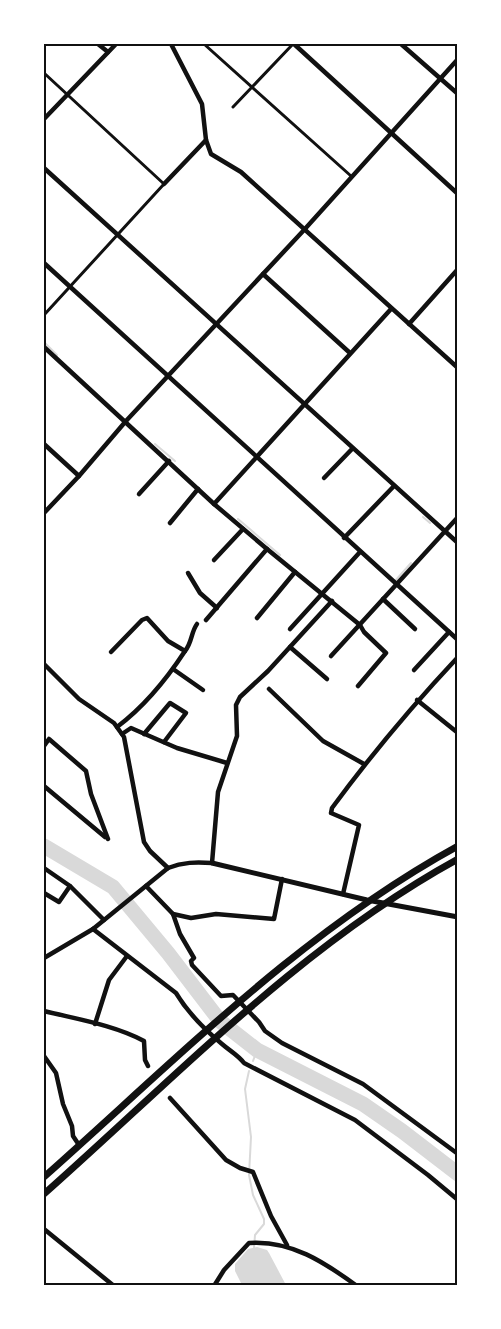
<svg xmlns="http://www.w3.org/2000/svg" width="501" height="1329" font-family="Bitter,serif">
<rect width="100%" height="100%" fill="#fff"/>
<polygon fill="#d9d9d9" points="257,1247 267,1250 269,1253 286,1285 242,1285 235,1271 235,1264 248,1249"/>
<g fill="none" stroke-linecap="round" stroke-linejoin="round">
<g stroke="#d9d9d9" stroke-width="2">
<polyline points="44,342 57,355"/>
<polyline points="155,444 175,461"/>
<polyline points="423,517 430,523"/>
<polyline points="238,519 280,555"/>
<polyline points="395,581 411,563"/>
<polyline points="253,1061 257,1050"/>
<polyline points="249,1071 245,1089 251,1137 249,1175 253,1195 264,1219 264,1224 255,1235 254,1248"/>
</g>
<polyline stroke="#d9d9d9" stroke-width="15" points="44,846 113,887 168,953 220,1021 257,1050 363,1104 402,1131 458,1174"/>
<g stroke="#111" stroke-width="3">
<polyline points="204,44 351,176"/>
<polyline points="44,73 164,184 44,315"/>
<polyline points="233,107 293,44"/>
</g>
<g stroke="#111" stroke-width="4.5">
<polyline points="98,44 108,52"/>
<polyline points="171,44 202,104 206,140 211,154 241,172 458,368"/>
<polyline points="294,44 458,194"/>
<polyline points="401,44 458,94"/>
<polyline points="44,119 116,44"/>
<polyline points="44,168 458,543"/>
<polyline points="164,184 206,140"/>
<polyline points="44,263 458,640"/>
<polyline points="263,274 350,353"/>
<polyline points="409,324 458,269"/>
<polyline points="44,347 214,504 267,549 360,625 364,632 386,653 358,686"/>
<polyline points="44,444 79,476"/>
<polyline points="324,478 352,449"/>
<polyline points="139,494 169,461"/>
<polyline points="214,504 391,309"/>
<polyline points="44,513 79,476 126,421 304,230 458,59"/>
<polyline points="170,523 198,489"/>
<polyline points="344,538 394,486"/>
<polyline points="214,560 243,529"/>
<polyline points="188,573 200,593 217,608"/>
<polyline points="383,599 415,629"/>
<polyline points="257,618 295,572"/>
<polyline points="206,620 267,549"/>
<polyline points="290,629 360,552"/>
<polyline points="290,647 327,679"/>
<path d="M 185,651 C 192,643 191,632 197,624"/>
<path d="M 111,652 L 142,620 L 147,618 L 168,641 L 185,651 C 166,680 145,706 117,727"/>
<polyline points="331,656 458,517"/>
<polyline points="44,664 79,699 114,723 124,737 144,842 150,851 168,868"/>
<polyline points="173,669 203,690"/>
<polyline points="414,670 449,632"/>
<polyline points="269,689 323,741 364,764"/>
<polyline points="417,700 458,733"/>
<polyline points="122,734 131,728 177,748 227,763"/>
<polyline points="144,734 170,703 186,713 164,742"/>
<polyline points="44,746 49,739 86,771 91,794 108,839"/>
<polyline points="44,786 105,837"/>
<polyline points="44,868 70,886 104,920"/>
<polyline points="146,886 173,914 180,934 194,958 191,961 192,965 221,996 233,995 259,1022 265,1031 282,1043 363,1084 458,1154"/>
<polyline points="44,893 59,902 70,886"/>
<path d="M 343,894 L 359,825 L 331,813 L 332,808 C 371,755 413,705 458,657"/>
<polyline points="173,914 191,918 216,914 274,919 282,879"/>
<path d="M 93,929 L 176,993 C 188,1013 204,1029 222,1044 C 230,1051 238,1055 244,1063 L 355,1120 L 428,1175 L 458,1200"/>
<path d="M 44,958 L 93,929 L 168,868 C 183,862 196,862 212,863 L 218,792 L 237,736 L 236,705 L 240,697 L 268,671 L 332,601"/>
<path d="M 44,1011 C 76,1019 114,1025 144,1041 L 145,1060 L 148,1066"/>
<polyline points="95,1024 109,980 127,956"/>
<polyline points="44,1056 56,1073 63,1104 72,1126 73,1136 79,1145"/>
<polyline points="170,1098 226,1160 240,1168 253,1172 271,1216 287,1245"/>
<polyline points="44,1229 114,1286"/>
<path d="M 214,1286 L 224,1270 L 249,1243 C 291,1240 324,1262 357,1286"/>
</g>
<polyline stroke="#111" stroke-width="5" points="212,863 367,900 458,917"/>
<g stroke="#111" stroke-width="7">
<path d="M 44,1177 C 176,1060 301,932 458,846"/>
<path d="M 44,1194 C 176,1077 301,945 458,859"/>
</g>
</g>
<rect width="501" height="1329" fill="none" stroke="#ffffff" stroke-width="90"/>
<rect x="45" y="45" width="411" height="1239" fill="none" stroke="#111" stroke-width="2"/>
</svg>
